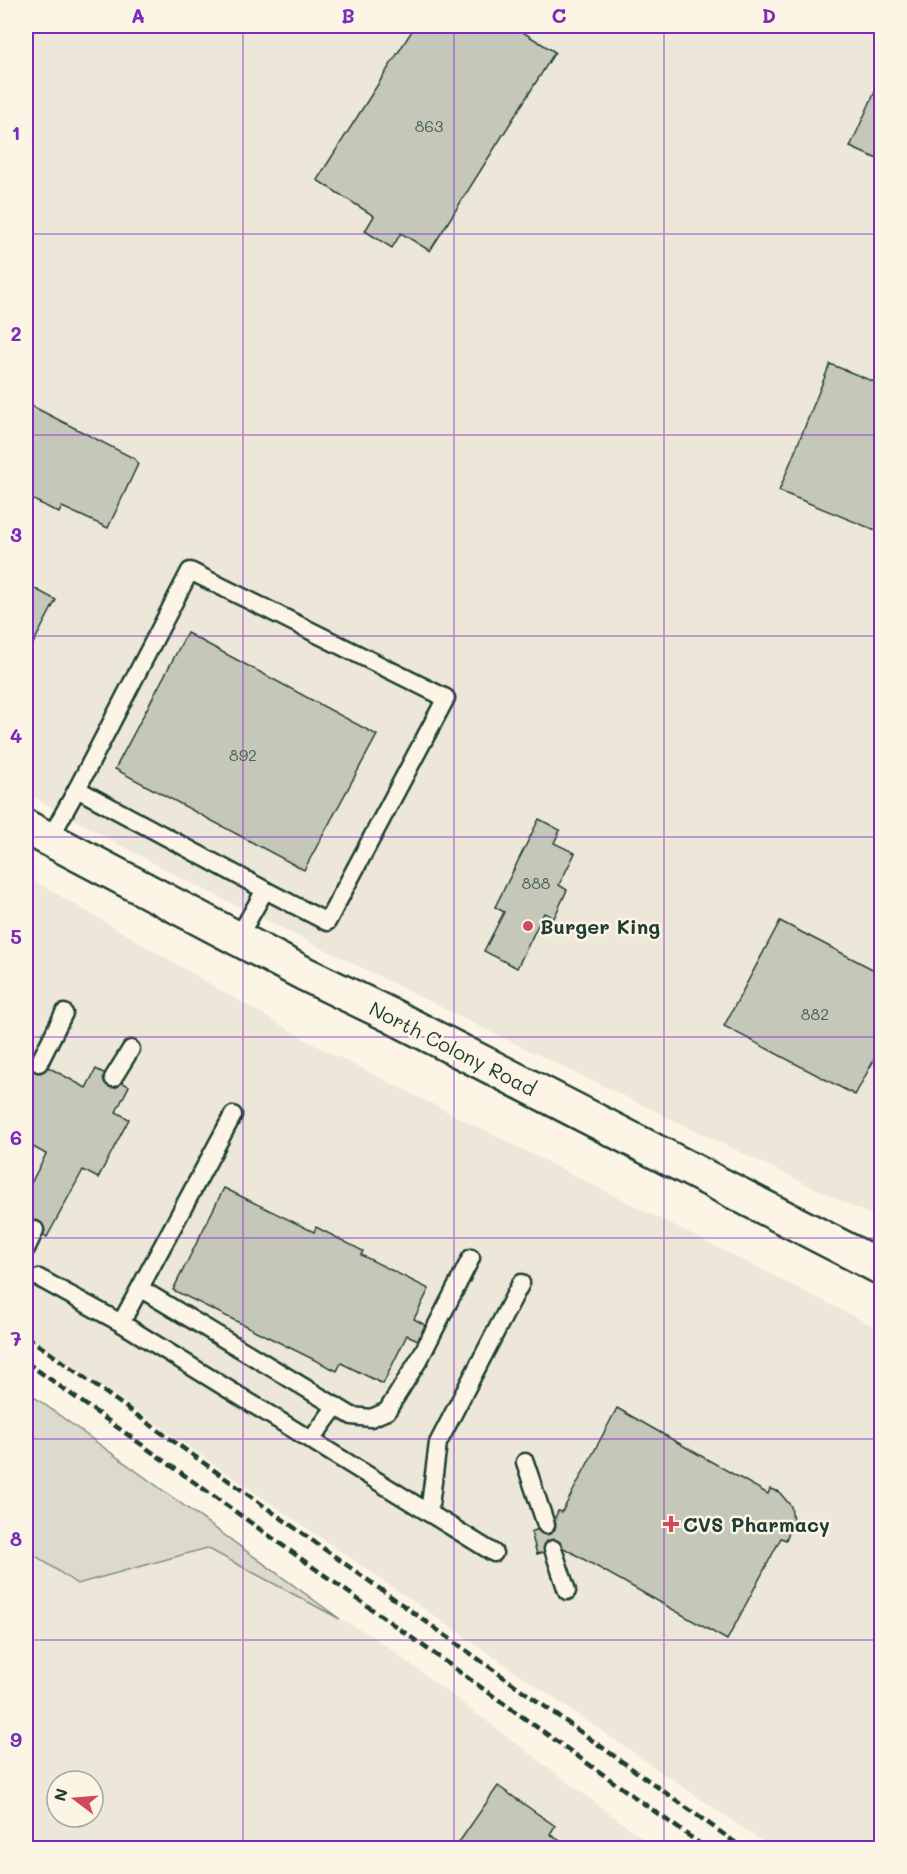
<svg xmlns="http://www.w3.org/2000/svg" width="907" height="1874" font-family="Mali,sans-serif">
<rect width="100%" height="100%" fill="#fcf5e5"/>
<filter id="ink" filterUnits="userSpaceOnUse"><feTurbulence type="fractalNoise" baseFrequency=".0167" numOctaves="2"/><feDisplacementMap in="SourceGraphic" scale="12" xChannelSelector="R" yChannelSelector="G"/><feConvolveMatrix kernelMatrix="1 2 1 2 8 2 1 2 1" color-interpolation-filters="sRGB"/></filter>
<g filter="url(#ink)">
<g fill="#ece7d8" fill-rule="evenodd">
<polygon points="26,26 881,26 881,1220 491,1032 179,877 26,793"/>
<polygon points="26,876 313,1044 881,1330 881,1848 772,1848 26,1335"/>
<path d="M 207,1547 L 374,1637 L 656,1848 L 26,1848 L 26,1549 L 78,1583 ZM 57,1781 L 93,1781 L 93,1817 L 57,1817 Z"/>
</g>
<polygon fill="#dcdacc" stroke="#7e8c80" stroke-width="1.5" points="26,1391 340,1619 207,1548 77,1584 26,1549"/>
<g fill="#c5c7b9" stroke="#1f3d34" stroke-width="1.5">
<polygon points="415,26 513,26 555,52 430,251 401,233 392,248 365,231 374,216 317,180"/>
<polygon points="882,76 882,161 850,147"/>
<polygon points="830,364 882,385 882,533 779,491"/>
<polygon points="26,403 135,459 138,464 108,528 62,507 59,513 26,496"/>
<polygon points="26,584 56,600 27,655 26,654"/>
<polygon points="187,633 377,735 304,870 115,769"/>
<polygon points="539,819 560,830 554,843 575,853 559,885 567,890 554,918 544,913 517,968 484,951 504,912 495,907"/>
<polygon points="780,921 882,974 882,1045 855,1095 724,1026"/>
<polygon points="26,1055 86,1088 96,1069 129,1086 116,1112 129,1119 98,1178 83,1170 47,1237 26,1226 26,1193 46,1154 26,1143"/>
<polygon points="224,1188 314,1232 316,1227 363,1251 361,1255 429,1289 414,1319 425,1325 418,1340 407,1335 383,1384 341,1363 337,1371 173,1290"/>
<polygon points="617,1408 768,1494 770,1489 779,1492 791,1506 793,1521 786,1540 781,1538 727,1640 562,1547 537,1554 531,1532 553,1523 558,1511 562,1512"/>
<polygon points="498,1786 555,1826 550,1834 571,1848 455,1848"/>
</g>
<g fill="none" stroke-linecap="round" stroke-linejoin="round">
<defs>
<g id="lane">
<polyline points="77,789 190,571 446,698 327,922 265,890"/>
<polyline points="49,840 77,789 265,890 238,938"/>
<polyline points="39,1063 64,1013"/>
<polyline points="113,1078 131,1049"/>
<polyline points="26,1249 35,1230"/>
<polyline points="39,1278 121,1323 494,1553"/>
<polyline points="141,1289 352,1416 371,1418 387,1411 420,1358 471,1258"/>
<polyline points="121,1323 233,1115"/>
<polyline points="311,1440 336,1406"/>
<polyline points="525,1462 546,1525"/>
<polyline points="429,1513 438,1443 521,1283"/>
<polyline points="553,1549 567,1591"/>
</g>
<polyline id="primary" points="26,827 305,974 392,1016 882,1268"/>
</defs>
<use href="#lane" stroke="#1f3d34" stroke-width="21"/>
<use href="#primary" stroke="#1f3d34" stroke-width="38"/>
<use href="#lane" stroke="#fcf5e5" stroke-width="16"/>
<use href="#primary" stroke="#fcf5e5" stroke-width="33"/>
<g stroke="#1f3d34" stroke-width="4.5" stroke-dasharray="9 4.5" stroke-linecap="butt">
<polyline points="26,1336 743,1848"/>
<polyline points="26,1362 706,1848"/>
</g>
</g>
</g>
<path fill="none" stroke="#7b2cbf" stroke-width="1.5" stroke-opacity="0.55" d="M 243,26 L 243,1848M 454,26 L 454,1848M 664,26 L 664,1848M 26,234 L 882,234M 26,435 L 882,435M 26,636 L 882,636M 26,837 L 882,837M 26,1037 L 882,1037M 26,1238 L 882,1238M 26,1439 L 882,1439M 26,1640 L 882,1640"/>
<g fill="#d1495b" stroke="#fcf5e5" stroke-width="2">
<circle cx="528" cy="926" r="6"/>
<path d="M668 1515h6v6h6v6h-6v6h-6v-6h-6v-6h6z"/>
</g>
<g text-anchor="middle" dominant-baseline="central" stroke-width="5" stroke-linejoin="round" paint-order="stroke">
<g font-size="16" fill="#486055">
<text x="429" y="125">863</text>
<text x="243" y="754">892</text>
<text x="536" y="882">888</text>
<text x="815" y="1013">882</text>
</g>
<g font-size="20" font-weight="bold" fill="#1f3d34" stroke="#fcf5e5" text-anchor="start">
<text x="540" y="926">Burger King</text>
<text x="683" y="1524">CVS Pharmacy</text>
</g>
<g font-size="20" fill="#1f3d34" stroke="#fcf5e5">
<text transform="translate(453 1048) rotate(27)">North Colony Road</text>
</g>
</g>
<rect width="907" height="1874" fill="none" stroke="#fcf5e5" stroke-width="66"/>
<g transform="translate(75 1799) rotate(286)"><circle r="28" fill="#fcf5e5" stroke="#a4ab9e" stroke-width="1.5"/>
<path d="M0-4.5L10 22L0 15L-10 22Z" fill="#d1495b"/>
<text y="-9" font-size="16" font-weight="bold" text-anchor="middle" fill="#1f3d34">N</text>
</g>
<rect x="33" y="33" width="841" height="1808" fill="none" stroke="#7b2cbf" stroke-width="2"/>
<g font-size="20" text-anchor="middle" font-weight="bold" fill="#7b2cbf">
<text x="138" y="23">A</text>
<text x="348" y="23">B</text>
<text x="559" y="23">C</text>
<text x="769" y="23">D</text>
<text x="16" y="140">1</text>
<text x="16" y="341">2</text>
<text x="16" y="542">3</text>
<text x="16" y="743">4</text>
<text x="16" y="944">5</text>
<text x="16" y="1145">6</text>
<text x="16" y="1346">7</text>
<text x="16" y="1546">8</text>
<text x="16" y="1747">9</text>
</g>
</svg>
